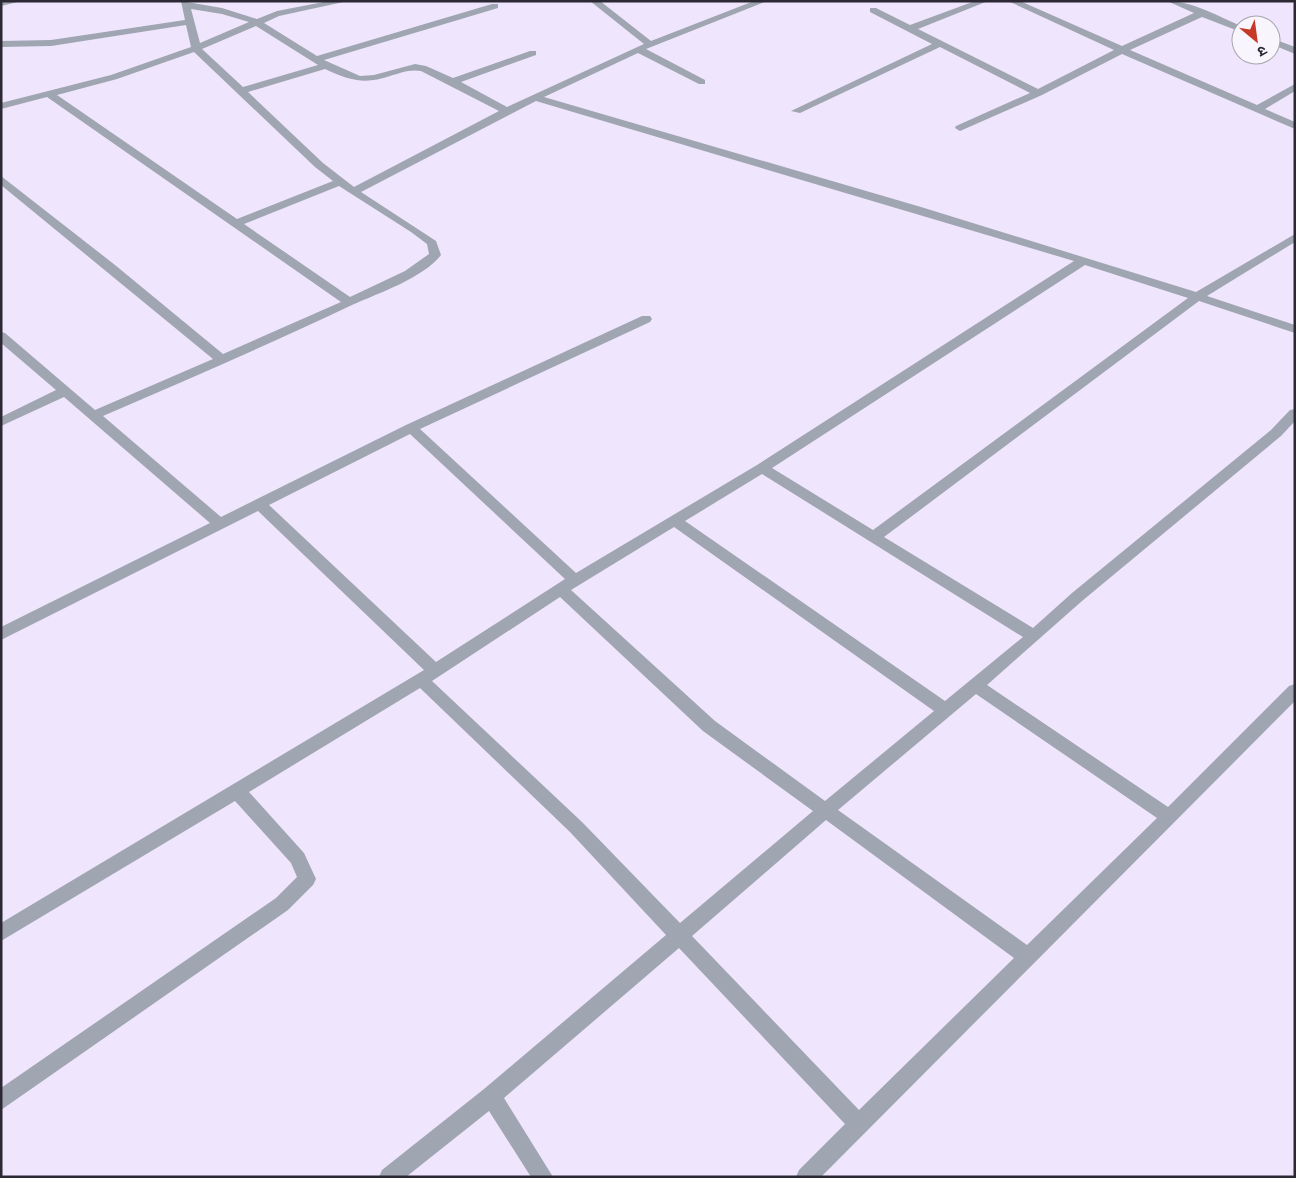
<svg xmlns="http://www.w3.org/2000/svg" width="1296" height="1178" font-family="Spectral,'Noto Sans Devanagari',serif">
<rect width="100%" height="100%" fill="#efe5fd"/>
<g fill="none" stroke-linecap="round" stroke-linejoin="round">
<g fill="#9fa5b1" fill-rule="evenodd">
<polygon points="1,1 22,1 1,6"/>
<path d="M 181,1 L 222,8 L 257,19 L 277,11 L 329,1 L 348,1 L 279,16 L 264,23 L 317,56 L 492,4 L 498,4 L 498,8 L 324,60 L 360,76 L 374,75 L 415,64 L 426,66 L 453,78 L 530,51 L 536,51 L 536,55 L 461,82 L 507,107 L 644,44 L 590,1 L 600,1 L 651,41 L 754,1 L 767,1 L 646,49 L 705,80 L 705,84 L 699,84 L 638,53 L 544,97 L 921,207 L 1196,292 L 1295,234 L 1295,242 L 1207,296 L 1295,325 L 1295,333 L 1199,301 L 884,537 L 1033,628 L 1072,593 L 1271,430 L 1290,410 L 1295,409 L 1295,421 L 1281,436 L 1082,601 L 987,685 L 1168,807 L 1289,686 L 1295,684 L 1295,701 L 821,1177 L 796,1177 L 799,1170 L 845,1124 L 679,948 L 504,1098 L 553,1177 L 531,1177 L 489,1111 L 406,1177 L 379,1177 L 382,1170 L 484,1089 L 666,935 L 570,832 L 420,688 L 249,792 L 304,853 L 316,879 L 313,885 L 288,910 L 1,1110 L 1,1088 L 276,898 L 297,877 L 291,863 L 235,801 L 1,941 L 1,923 L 424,670 L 258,511 L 1,640 L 1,627 L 210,523 L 64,397 L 1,426 L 1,417 L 56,390 L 1,343 L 1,332 L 5,333 L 95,410 L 213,359 L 1,185 L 1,176 L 115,265 L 223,354 L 341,302 L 47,97 L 1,109 L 1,103 L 111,75 L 191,47 L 186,25 L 51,46 L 1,47 L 1,41 L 51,40 L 185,20 ZM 191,9 L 222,14 L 249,22 L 200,43 ZM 256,26 L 318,65 L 243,87 L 202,49 ZM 194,52 L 315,167 L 333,181 L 237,219 L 57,95 L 117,79 ZM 325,69 C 348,80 365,85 390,76 C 400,73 410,69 421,71 L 499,111 L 354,187 L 323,163 L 248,92 ZM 536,101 L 1074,261 L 757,465 L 576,573 L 420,429 L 650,322 L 652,319 L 650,316 L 642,316 L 406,425 L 221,517 L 103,416 C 186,380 270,344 352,305 C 379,293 423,278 441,255 L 436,241 L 361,192 ZM 339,186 L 411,232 L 427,244 L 429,254 L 405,271 L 350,297 L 244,224 ZM 1085,265 L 1188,298 L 873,530 L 772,468 ZM 410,434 L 565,579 L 436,662 L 269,505 ZM 762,474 L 1023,637 L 945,701 L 685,521 ZM 674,527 L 934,711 L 825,801 L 715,721 L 571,590 ZM 560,597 L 703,731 L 813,811 L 680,923 L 582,822 L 432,681 ZM 976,694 L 1157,818 L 1027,945 L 838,810 ZM 826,820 L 1014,958 L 859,1110 L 692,936 Z"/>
<path d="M 975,1 L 988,1 L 918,29 L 1038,89 L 1114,50 L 1008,1 L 1020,1 L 1122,46 L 1194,13 L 1167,1 C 1192,1 1218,16 1241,26 L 1241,32 L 1202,17 L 1130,50 L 1257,105 L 1295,84 L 1295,91 L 1265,109 L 1295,122 L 1295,129 L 1122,54 L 1042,95 L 960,131 L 955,128 L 956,126 L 1030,93 L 940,47 L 800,113 L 791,111 L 932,44 L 870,12 L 870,8 L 876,8 L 910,25 Z"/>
<polygon points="1271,38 1295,47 1295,54 1271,44"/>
</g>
</g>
<rect width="1296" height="1178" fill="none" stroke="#2d2934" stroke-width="5"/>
<g transform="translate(1256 40) rotate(151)"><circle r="24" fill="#f8f6fc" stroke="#a7a4ac"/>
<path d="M0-4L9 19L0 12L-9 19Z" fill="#c53926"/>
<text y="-8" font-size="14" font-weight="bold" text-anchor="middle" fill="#2d2934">उ</text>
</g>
</svg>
